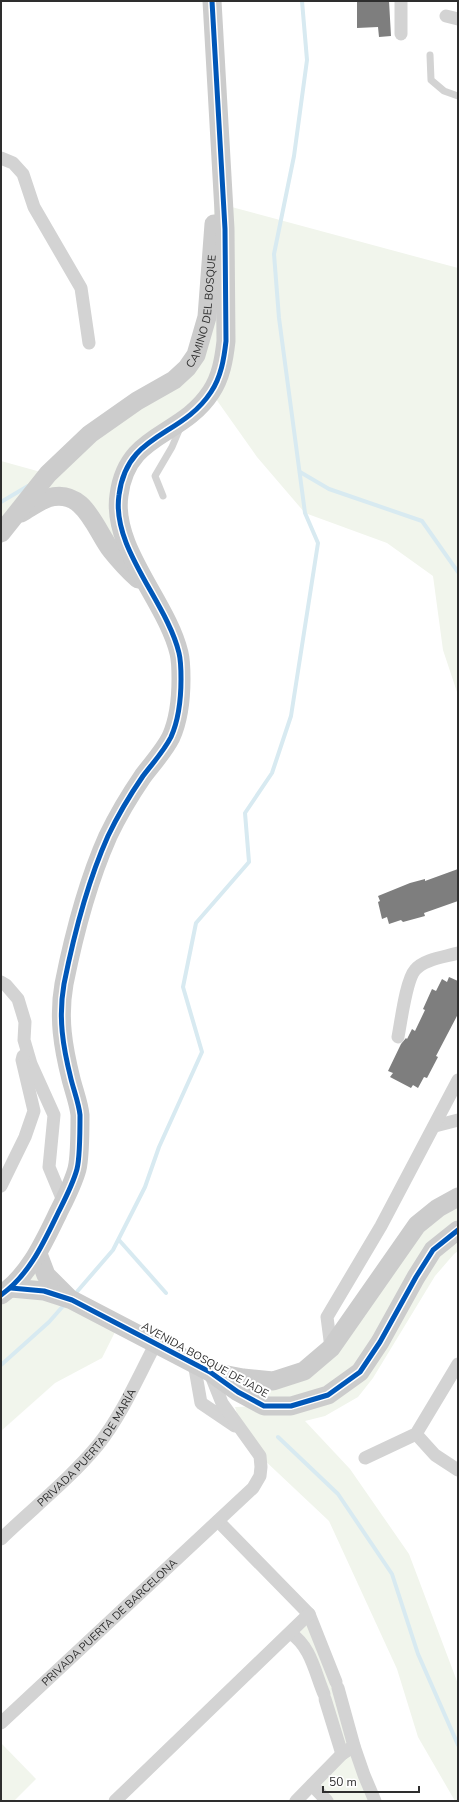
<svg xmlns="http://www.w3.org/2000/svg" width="459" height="1802" font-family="'Nunito Sans',sans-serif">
<rect width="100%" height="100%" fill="#fff"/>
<g fill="#f1f5ec">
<polygon points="214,205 224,205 458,268 458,695 443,650 433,576 387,543 305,513 257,457 211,392 122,475 135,561 64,497 1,533 1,461 48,474 196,354 214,229"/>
<polygon points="458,1197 458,1251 454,1254 435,1276 373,1378 358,1397 325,1416 305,1421 350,1469 409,1554 458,1684 458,1801 455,1801 418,1737 397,1669 329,1521 260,1456 243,1432 235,1407 263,1406 243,1378 304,1371 417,1225"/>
<polygon points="38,1254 46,1275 119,1324 102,1358 55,1383 1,1431 1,1295"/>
<polygon points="309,1614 375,1801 327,1801 312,1785 342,1754 296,1637"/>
<polygon points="1,1743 36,1779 14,1801 1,1801"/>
</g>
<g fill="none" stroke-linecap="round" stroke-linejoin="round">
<g stroke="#d8eaf1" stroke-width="4">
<polyline points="300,472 329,489 422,521 458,572"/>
<polyline points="1,502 28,486"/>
<polyline points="119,1240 166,1293"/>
<polyline points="75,1294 113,1250 145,1187 159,1147 202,1052 183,987 196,923 249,862 245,813 272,773 291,716 318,543 305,513 279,318 274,254 294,156 307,60 302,1"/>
<polyline points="1,1365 49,1322 64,1305"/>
<polyline points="278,1437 338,1494 392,1574 418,1654 458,1745"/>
</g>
</g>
<g fill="#7e7e7e">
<polygon points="357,1 389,1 391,36 379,37 378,27 357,28"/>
<polygon points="458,869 458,901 424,913 425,916 403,922 401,920 389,924 387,917 382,919 378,902 380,901 378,896 410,883 425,879 425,881"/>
<polygon points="449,977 458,981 458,1014 436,1056 438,1057 427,1078 424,1077 418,1088 413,1085 411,1088 390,1077 393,1073 388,1071 401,1044 406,1038 407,1039 412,1029 415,1031 425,1010 423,1009 432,989 436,991 442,979 447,982"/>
</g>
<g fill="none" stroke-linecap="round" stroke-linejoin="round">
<g stroke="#d3d3d3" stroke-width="7">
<polyline points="430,55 431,80 444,91 458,96"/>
<polyline points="163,496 155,476 172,447 180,428"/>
</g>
<g stroke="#d3d3d3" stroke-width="13">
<polyline points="401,1 401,34"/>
<polyline points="446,16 458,19"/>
<polyline points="1,158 13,163 23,174 34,207 81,288 89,343"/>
<polyline points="1,982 6,985 18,999 25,1022 24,1040 31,1064 54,1115 49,1167 64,1203"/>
<path d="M 398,1037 C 401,1022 406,980 415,970 C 424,959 445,957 458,953"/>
<polyline points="435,1126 458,1120"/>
<polyline points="1,1186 25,1137 34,1111 22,1060 23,1056"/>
<polyline points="331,1348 327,1317 381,1226 458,1080"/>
<polyline points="194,1363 201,1403 235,1426"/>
<polyline points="416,1434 435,1455 458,1470"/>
<polyline points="365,1458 416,1434 458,1364"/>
<polyline points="218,1521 309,1614 336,1682"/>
<path id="s1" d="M 1,1539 C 33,1508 70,1479 98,1445 C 122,1415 138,1377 156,1343"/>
<path d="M 290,1633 C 311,1646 315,1673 324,1694"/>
<polyline points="338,1688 354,1746 364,1775 375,1801"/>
<polyline points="325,1699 342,1754"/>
<path id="s2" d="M 1,1723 L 253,1488 L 260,1476 L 261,1467 L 260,1456 L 222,1403 L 210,1373"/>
<polyline points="312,1785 327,1801"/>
<polyline points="115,1801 309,1614"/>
<polyline points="296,1801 342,1754 354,1746"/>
</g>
<g stroke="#ccc" stroke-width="19">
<path d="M 21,513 C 30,508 39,501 48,498 C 84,487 95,529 111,550 C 119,560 128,570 138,579"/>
<path id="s3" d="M 1,533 L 48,474 L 90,434 L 137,401 L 174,380 L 187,368 L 196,355 L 207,317 L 214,224"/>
<polyline points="38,1254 46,1275 68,1297"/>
<polyline points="11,1288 44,1291 72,1300 210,1372 238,1392 264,1406 291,1406 328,1395 360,1372 380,1342 416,1277 433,1250 458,1230"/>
<path d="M 1,1295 C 29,1275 43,1244 58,1213 C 65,1199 73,1184 77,1169 C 80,1157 80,1128 80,1115 C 79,1104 74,1091 71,1079 C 63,1047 58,1018 64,984 C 74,934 87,883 108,836 C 118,815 130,795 143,776 C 152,764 164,751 171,737 C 179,719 181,699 181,679 C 181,671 181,661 179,653 C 167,602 111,548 119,495 C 127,432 181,438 211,392 C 221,377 224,359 226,341 L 225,229 L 212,1"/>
<polyline points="217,1373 243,1378 273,1381 304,1371 331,1348 417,1225 438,1208 458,1197"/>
</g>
<defs>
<g id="cycleway">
<polyline points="11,1288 44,1291 72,1300 210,1372 238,1392 264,1406 291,1406 328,1395 360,1372 380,1342 416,1277 433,1250 458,1230"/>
<path d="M 1,1295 C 29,1275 43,1244 58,1213 C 65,1199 73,1184 77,1169 C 80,1157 80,1128 80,1115 C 79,1104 74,1091 71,1079 C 63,1047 58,1018 64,984 C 74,934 87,883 108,836 C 118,815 130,795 143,776 C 152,764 164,751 171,737 C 179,719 181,699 181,679 C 181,671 181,661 179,653 C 167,602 111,548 119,495 C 127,432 181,438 211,392 C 221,377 224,359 226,341 L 225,229 L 212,1"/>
</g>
</defs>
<use href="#cycleway" stroke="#fff" stroke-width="8"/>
<use href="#cycleway" stroke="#0057b8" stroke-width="5"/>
</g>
<g text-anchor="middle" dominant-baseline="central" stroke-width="4" stroke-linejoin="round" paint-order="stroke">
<g font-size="11" fill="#2e2e2e" stroke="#fff">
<text stroke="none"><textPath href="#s3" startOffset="311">CAMINO DEL BOSQUE</textPath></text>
<text transform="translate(205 1360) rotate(29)">AVENIDA BOSQUE DE JADE</text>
<text stroke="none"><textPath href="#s1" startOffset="126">PRIVADA PUERTA DE MARÍA</textPath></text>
<text stroke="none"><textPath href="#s2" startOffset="148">PRIVADA PUERTA DE BARCELONA</textPath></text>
</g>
</g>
<rect width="459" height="1802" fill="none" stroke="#2e2e2e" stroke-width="4"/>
<path d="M323 1786v6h96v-6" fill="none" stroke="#2e2e2e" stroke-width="2"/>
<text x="329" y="1786" font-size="12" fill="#2e2e2e" stroke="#ffffff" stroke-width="3" paint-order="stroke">50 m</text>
</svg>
